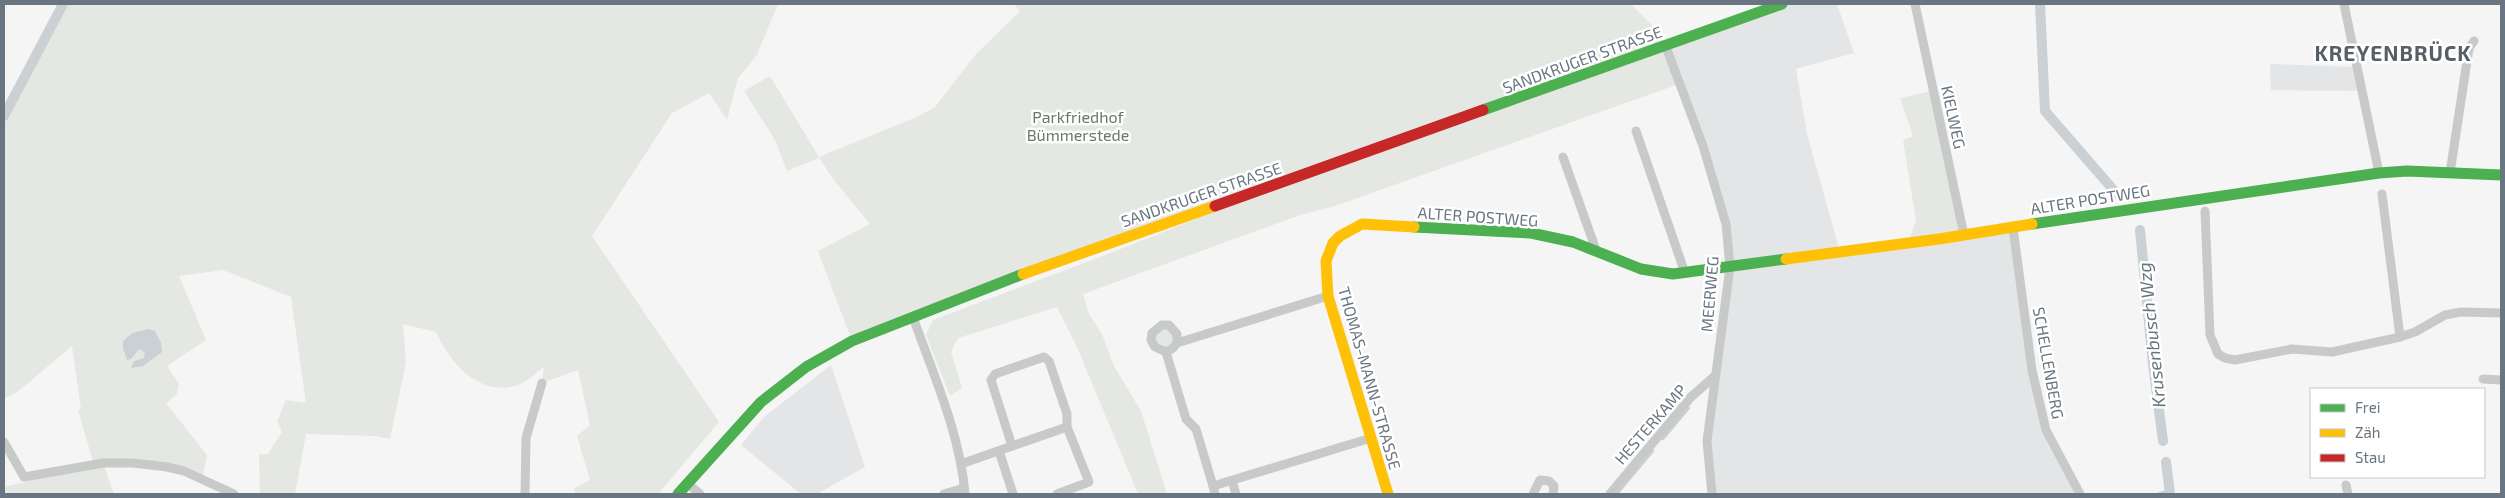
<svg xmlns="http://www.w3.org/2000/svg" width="2505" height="498" font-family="'Exo 2',sans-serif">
<rect width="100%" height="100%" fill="#f5f5f5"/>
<g fill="#e4e5e6">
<polygon points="1790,4 1837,4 1854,53 1796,69 1807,134 1840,252 2013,228 2046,430 2080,494 1712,494 1707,459 1727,287 1726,224 1666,47"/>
<polygon points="2270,64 2357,67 2362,91 2271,90"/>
<polygon points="831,365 865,467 817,494 801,494 741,445 764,417"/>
</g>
<g fill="#e4e7e2">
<path d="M 63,4 L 778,4 L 757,55 L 738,78 L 727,120 L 709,93 L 672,113 L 592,236 L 719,422 L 658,494 L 575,494 L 574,488 L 590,480 L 577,436 L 590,425 L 578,370 L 542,383 L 544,367 C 537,372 530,379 522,383 C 483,401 451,365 436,332 L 403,324 L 406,362 L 390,439 L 375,436 L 306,434 L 295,494 L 260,494 L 259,454 L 268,454 L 282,432 L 277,421 L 286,400 L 306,403 L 291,297 L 223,270 L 179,276 L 206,340 L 167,366 L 179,384 L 177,394 L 166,403 L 207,455 L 202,479 L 184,471 L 103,463 L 114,494 L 4,494 L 4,487 L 94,465 L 78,410 L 81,409 L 72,346 L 16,393 L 4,398 L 4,115 Z"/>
<polygon points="1014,4 1631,4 1660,33 1679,84 1335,206 1300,215 1083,294 1089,314 1102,334 1114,366 1141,411 1167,494 1138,494 1077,347 1057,307 958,338 951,352 962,388 950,396 926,335 933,320 1108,254 1289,182 852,341 818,251 870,224 834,180 819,158 787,171 775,140 744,91 770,76 819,157 919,116 935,107 976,54 1020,11"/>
<polygon points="1933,91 1964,235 1908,243 1916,220 1903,140 1913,136 1900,98"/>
<polygon points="1169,325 1177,343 1161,351 1152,333"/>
</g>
<polygon fill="#cad0d3" points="149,329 155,331 161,343 162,352 143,366 131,368 134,361 144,358 145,353 139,349 131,359 127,360 123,348 123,341 133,333"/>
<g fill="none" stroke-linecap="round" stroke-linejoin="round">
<g stroke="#cad0d3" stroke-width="2.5">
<polyline points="1663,439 1689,408"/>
<polyline points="1617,494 1653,451"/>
<polyline points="2158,494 2170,490"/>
</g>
<g stroke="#cad0d3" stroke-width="10">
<polyline points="2040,4 2045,111 2117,194"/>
<polyline points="4,116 63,4"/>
<polyline points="2140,230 2153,364 2163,441"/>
<polyline points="2166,462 2170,494"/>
</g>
<g stroke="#c8caca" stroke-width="9">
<polyline points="1915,4 1964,235"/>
<polyline points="2344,4 2379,173"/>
<polyline points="1666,47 1703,146 1726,224 1730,267 1707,441 1712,494"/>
<polyline points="1636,131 1685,273"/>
<polyline points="1563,157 1596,250"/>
<polyline points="2450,173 2469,48 2474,41"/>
<polyline points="2382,194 2400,337"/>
<polyline points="2205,211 2210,335 2218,354 2225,358 2235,360 2292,349 2332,352 2400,337 2415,332 2445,315 2461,312 2501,313"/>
<polyline points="2013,228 2032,370 2046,430 2080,494"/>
<path d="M 913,317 C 933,374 960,433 965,494"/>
<polyline points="1177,343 1177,334 1169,325 1162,325 1152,333 1151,340 1155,347 1166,352 1173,348 1177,343 1328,296"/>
<polyline points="1166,352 1186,419 1196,429 1213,486"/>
<polyline points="2483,379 2501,380"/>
<polyline points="4,442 24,477 103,463 133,463 167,467 184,471 234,494"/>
<polyline points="1012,446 1067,427"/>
<polyline points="999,451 1013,494"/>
<polyline points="961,464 1012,446 991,380 995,374 1044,357 1049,361 1067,414 1067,427 1089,482 1057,494"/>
<polyline points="1232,481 1236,494"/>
<polyline points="687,483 700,494"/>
<polyline points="2346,485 2348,494"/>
<polyline points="525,494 526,438 542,383"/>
<polyline points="944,494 964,488"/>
<polyline points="1215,494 1213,486 1371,438"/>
<polyline points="1533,494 1540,480 1549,481 1554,486 1553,494"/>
<polyline points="1610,494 1691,397 1716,375"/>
</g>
<g stroke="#4caf50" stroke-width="11">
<polyline points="1483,110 1782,4"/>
<polyline points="2032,224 2379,173 2407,171 2501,175"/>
<polyline points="1414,227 1531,233 1573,242 1641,269 1673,274 1786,259"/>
<polyline points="678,494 761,402 806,367 852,341 1023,274"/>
</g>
<g stroke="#ffc107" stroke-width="11">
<polyline points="1786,259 1939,239 2032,224"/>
<polyline points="1023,274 1215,206"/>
<polyline points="1388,494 1328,296 1326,261 1333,243 1340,236 1362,224 1414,227"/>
</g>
<polyline stroke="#c62828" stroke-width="11" points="1215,206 1483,110"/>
</g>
<g text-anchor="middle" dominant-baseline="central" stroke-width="5" stroke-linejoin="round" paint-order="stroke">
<g font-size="16" fill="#697681" stroke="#fff">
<text transform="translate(1582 59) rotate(-20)">SANDKRUGER STRASSE</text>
<text transform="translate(1954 117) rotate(78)">KIELWEG</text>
<text transform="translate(1201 194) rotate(-19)">SANDKRUGER STRASSE</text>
<text transform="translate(2090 199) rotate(-9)">ALTER POSTWEG</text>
<text transform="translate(1478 216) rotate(4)">ALTER POSTWEG</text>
<text transform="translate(1709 294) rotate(-85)">MEERWEG</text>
<text transform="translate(2049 363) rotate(80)">SCHELLENBERG</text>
<text transform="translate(1370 378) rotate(74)">THOMAS-MANN-STRASSE</text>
<text transform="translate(1650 424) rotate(-49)">HESTERKAMP</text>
</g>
<g font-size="16" fill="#6a7967" stroke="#fff">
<text x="1078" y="116">Parkfriedhof<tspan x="1078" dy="18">Bümmerstede</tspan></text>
</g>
<g font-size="18" font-style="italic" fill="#65767d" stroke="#fff">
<text transform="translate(2151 335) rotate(-96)">Krusenbusch Wzg</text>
</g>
<g font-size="21" font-weight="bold" letter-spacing="1" fill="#565f67" stroke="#fff">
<text x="2393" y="52">KREYENBRÜCK</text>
</g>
</g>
<rect width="2505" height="498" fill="none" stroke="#697681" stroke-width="10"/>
<rect x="2310" y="388" width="175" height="90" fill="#ffffff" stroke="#c3c8cd"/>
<rect x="2320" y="404" width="25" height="8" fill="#4caf50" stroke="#c3c8cd"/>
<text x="2355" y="413" font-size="15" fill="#697681">Frei</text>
<rect x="2320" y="429" width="25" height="8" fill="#ffc107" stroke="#c3c8cd"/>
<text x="2355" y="438" font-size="15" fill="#697681">Zäh</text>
<rect x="2320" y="454" width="25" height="8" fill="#c62828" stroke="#c3c8cd"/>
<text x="2355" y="463" font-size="15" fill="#697681">Stau</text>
</svg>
